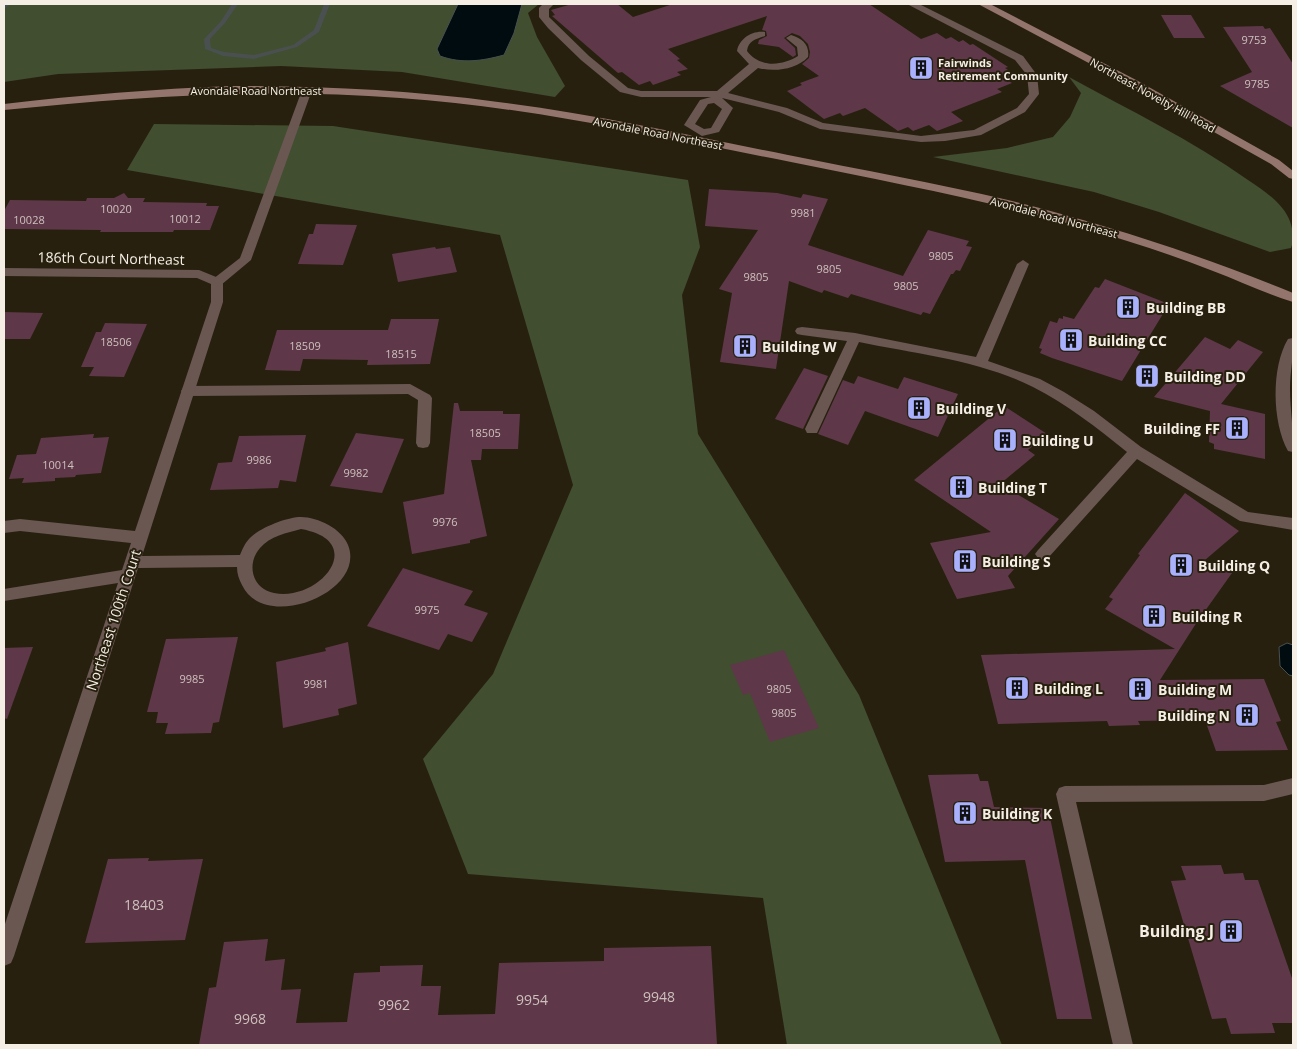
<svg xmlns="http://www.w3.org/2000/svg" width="1297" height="1049" font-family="'Open Sans',sans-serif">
<rect width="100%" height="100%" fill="#28200f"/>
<g fill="#414e2f">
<polygon points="4,4 539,4 528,13 537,37 565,86 555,97 402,72 281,66 58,74 4,82"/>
<path d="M 1069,77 C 1129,110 1192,140 1248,180 C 1260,188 1274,197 1283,209 C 1291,219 1296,235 1291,248 L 1270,252 L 1159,212 L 1094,192 L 933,157 L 1007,148 L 1053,137 L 1070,117 L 1081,93 Z"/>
<polygon points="154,124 333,126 688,180 700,247 682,295 698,434 859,695 1002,1045 787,1045 763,898 468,874 423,759 493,674 573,485 500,235 127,170"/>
</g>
<g fill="#000c0f" stroke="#49504f">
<path d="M 458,4 L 522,4 L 514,33 L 504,55 C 482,61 462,64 440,56 L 437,49 Z"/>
<polygon points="1287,643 1293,645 1293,676 1289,675 1280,666 1279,647"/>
</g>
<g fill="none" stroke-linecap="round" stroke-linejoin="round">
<g fill="#49504f" fill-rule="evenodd">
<polygon points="4,4 11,4 4,9"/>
<polygon points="232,4 238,4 225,23 210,39 211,48 224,52 254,55 293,45 314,30 324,4 330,4 319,32 297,47 254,59 223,56 205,49 204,39 221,21"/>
</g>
</g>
<g fill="#5e3849">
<polygon points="572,4 617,4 633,17 673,4 869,4 921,39 937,33 946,39 951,37 959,42 963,40 970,45 973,44 1008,67 1005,68 1017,76 1007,80 1012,83 997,89 1002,92 951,112 963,121 937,131 929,125 913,131 908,127 898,131 865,108 843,116 840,113 824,119 787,91 802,85 800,83 819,76 802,64 809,58 810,52 808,44 800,36 792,33 784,38 795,48 796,55 793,57 779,47 758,44 759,40 767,36 766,31 762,30 767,16 668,49 680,59 677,60 688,69 677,72 681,75 653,85 650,81 639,85 622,72 618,73 552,16 555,15 551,10"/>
<polygon points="1161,15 1191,15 1205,38 1174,38"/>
<polygon points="1263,26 1265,29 1270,28 1293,64 1293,128 1220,86 1252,72 1223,27"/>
<polygon points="709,189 777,193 801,198 803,194 828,199 808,245 903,276 928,230 969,241 966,246 972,247 960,271 956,270 953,274 951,274 930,314 923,312 921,315 851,294 848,298 824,290 822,293 789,281 776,369 720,362 732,293 719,289 758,230 705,226"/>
<polygon points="124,193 128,198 145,198 143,202 207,203 206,206 219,206 210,230 174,230 173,232 100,232 101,230 4,229 4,211 10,200 86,201 87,198 114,198"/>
<polygon points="316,224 357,225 343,265 298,264 309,234 313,234"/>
<polygon points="435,247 436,249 450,247 457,272 398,282 392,254"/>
<polygon points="1105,279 1169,304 1122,381 1052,358 1040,353 1042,349 1039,348 1050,321 1057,323 1059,318 1063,319 1063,316 1074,319 1095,287 1099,288"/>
<polygon points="4,312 43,313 30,339 4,339"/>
<polygon points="391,319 439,319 430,364 367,365 368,360 303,359 300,371 265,370 277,330 388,330"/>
<polygon points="105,323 147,324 124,377 89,376 94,367 81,367 96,332 101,332"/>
<polygon points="1205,337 1230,349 1238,340 1263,352 1221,404 1265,414 1265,459 1214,449 1214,444 1209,442 1210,411 1154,397"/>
<polygon points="804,368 828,376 803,429 775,419"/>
<polygon points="858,376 898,389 904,377 958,394 938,437 865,411 848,445 818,434 843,380 854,384"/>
<polygon points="454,403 458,403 460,411 503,411 503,414 520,414 518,449 482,449 481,460 471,460 487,536 470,540 470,543 412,554 403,502 444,494"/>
<polygon points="1004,406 1047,434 1028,450 1035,455 1000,484 1059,519 1008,576 1015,588 957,599 930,543 991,532 914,480"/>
<polygon points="356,433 404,439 382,493 330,486"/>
<polygon points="94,434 93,438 109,437 101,473 76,475 75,477 55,478 55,481 22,483 24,478 9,479 17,455 36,454 41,438"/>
<polygon points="306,435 296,482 280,480 278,488 210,490 218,463 232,462 239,436"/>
<polygon points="1185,493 1239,531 1198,566 1232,573 1195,625 1160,680 1264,679 1281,721 1276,722 1288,750 1216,751 1205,720 1138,721 1140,725 1109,726 1107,721 998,724 981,655 1175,649 1105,609 1113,599 1109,597 1140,555 1138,554"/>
<polygon points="403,568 473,591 464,605 488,613 472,642 448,634 439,650 367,626"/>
<polygon points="238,637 219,722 213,723 211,733 165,734 168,723 156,723 158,712 147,712 166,639"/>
<polygon points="348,642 357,704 338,709 339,715 283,728 276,662 326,651 325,648"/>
<polygon points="33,647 7,719 4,718 4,648"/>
<polygon points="784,650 819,728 770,742 750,693 743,695 730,665"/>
<polygon points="978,774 980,781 988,781 994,807 1048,808 1092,1019 1057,1019 1025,860 945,862 928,775"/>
<polygon points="149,858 148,861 203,859 185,940 85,943 108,859"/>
<polygon points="1221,865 1224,874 1243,873 1245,880 1258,880 1293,981 1293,1023 1272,1023 1275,1033 1231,1034 1226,1018 1212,1019 1171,881 1186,880 1181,866"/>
<polygon points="268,939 265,961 285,959 281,990 301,989 296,1023 347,1022 354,973 380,972 380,966 423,965 421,986 441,986 438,1015 495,1014 499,963 604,961 604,948 711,946 717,1044 199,1045 209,988 216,987 224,942"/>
</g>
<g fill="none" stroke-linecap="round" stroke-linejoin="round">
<g fill="#6a5752" fill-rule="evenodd">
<path d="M 543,4 L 554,4 L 549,9 L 549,17 L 589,56 L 628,88 L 641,91 L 717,91 L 749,64 L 737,51 C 739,39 752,30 765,32 L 765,36 C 756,39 748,41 747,51 C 760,68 782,66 798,56 L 797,47 L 786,38 L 791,35 C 802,38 810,45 808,57 C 796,70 774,72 758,68 L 728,93 L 787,108 L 823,123 L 921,136 L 974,130 L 1017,108 L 1029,94 L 1027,75 L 1015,60 L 907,4 L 919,4 L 1023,56 L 1037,75 L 1039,94 L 1025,112 L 981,135 L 945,141 L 921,142 L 820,129 L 779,112 L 722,98 L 733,108 L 719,132 L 702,136 L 684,125 L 700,100 L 711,97 L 641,97 L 620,92 L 581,60 L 548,28 L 539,17 L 539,8 ZM 714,103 L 722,109 L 711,128 L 704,129 L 695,124 L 708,104 Z"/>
<polygon points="307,87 312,90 251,260 221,285 213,285 211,282 213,279 240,258 302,90"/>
<path d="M 1023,260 L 1029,264 L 988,361 L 1040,379 L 1064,392 L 1094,411 L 1141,447 L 1248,512 L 1293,518 L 1293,530 L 1240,521 L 1137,459 L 1048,558 L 1043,560 L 1038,558 L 1035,554 L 1038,550 L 1127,452 C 1097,428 1067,404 1033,387 C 979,360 917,354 859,342 L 817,433 L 807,433 L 805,429 L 847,341 L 802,335 L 797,334 L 795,331 L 797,328 L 802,327 L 855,333 L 976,357 L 1017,264 Z"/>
<path d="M 1293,338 C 1294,355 1290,371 1290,389 C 1290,410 1294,431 1293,452 L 1288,451 C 1272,422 1271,367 1288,339 Z"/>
<polygon points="410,384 430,395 432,398 430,443 428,447 423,448 418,447 416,443 418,400 408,394 188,396 183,394 181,391 183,388 188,386"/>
<polygon points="1293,778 1293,794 1264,801 1076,802 1133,1045 1113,1045 1056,794 1059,788 1065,786 1264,785"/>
</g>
<path fill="#6a5752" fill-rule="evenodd" d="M 4,268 L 199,270 L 221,279 L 223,282 L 223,302 L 142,556 L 240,555 C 242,550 245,543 249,539 C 259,528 287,517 301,517 C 318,517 342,529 348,545 C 367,592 264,633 242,585 C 239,579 237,574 237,567 L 138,568 L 14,956 L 11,963 L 4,966 L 4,927 L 118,583 L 4,601 L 4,589 L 122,570 L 131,543 L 20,531 L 4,533 L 4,521 L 20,519 L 135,531 L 211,302 L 211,284 L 197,278 L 4,276 ZM 301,529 C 369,541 320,602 274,593 C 252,589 246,564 260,548 C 270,536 287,533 301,529 Z"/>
<g fill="#94756d" fill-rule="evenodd">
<polygon points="978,4 990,4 1138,81 1279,160 1293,171 1293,179 1289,178 1271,164 1130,85"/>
<path d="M 231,86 C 321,86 409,90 498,102 C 596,114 692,136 788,155 C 862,170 935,183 1008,200 C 1105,224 1200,255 1293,293 L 1293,302 C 1266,294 1240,281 1213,271 C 1170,254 1126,240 1081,227 C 986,200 889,182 791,162 C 661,137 532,107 400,98 C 264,88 138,96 4,110 L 4,104 C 80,95 155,89 231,86 Z"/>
</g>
</g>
<defs>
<symbol id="building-square" viewBox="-11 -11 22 22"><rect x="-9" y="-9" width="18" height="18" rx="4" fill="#a9b0fc" stroke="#28200f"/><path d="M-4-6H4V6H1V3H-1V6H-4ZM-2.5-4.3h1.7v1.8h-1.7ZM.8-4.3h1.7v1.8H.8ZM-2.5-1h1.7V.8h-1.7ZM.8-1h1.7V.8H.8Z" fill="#111"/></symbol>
</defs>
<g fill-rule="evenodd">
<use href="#building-square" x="907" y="54" width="28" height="28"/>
<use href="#building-square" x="1114" y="293" width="28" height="28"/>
<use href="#building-square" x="1057" y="326" width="28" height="28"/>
<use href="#building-square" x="731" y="332" width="28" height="28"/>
<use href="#building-square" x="1133" y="362" width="28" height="28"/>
<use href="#building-square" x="905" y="394" width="28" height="28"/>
<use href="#building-square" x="1223" y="414" width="28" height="28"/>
<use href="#building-square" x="991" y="426" width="28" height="28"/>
<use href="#building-square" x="947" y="473" width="28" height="28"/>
<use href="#building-square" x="951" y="547" width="28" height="28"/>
<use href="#building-square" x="1167" y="551" width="28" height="28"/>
<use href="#building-square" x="1140" y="602" width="28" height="28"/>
<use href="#building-square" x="1003" y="674" width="28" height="28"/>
<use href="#building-square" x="1126" y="675" width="28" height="28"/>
<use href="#building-square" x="1233" y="701" width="28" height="28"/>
<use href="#building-square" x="951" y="799" width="28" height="28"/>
<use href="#building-square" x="1217" y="917" width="28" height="28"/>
</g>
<g text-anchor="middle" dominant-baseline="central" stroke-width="4" stroke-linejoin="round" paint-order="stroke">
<g font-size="11" fill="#cec0bd">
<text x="1254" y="39">9753</text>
<text x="1257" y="83">9785</text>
<text x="116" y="208">10020</text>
<text x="803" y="212">9981</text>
<text x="185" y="218">10012</text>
<text x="29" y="219">10028</text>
<text x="941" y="255">9805</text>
<text x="829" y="268">9805</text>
<text x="756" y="276">9805</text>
<text x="906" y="285">9805</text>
<text x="116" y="341">18506</text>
<text x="305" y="345">18509</text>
<text x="401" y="353">18515</text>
<text x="485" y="432">18505</text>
<text x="259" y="459">9986</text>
<text x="58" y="464">10014</text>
<text x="356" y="472">9982</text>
<text x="445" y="521">9976</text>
<text x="427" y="609">9975</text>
<text x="192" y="678">9985</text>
<text x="316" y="683">9981</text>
<text x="779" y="688">9805</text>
<text x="784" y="712">9805</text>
</g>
<g font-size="11" font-weight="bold" fill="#f4eee4" stroke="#28200f" text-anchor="start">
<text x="938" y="62">Fairwinds<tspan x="938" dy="13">Retirement Community</tspan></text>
</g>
<g font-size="11" fill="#f4eee4" stroke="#28200f">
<text x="256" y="90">Avondale Road Northeast</text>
<text transform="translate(1153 95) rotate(29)">Northeast Novelty Hill Road</text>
<text transform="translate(658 133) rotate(11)">Avondale Road Northeast</text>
<text transform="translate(1054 217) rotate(15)">Avondale Road Northeast</text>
</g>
<g font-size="14" fill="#f4eee4" stroke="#28200f">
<text transform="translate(111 258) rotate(1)">186th Court Northeast</text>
<text transform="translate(113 620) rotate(-72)">Northeast 100th Court</text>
</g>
<g font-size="14" font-weight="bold" fill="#f4eee4" stroke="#28200f" text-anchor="start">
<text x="1146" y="307">Building BB</text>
<text x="1088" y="340">Building CC</text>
<text x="762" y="346">Building W</text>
<text x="1164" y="376">Building DD</text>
<text x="936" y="408">Building V</text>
<text x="1220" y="428" text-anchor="end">Building FF</text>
<text x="1022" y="440">Building U</text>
<text x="978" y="487">Building T</text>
<text x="982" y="561">Building S</text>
<text x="1198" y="565">Building Q</text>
<text x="1172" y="616">Building R</text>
<text x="1034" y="688">Building L</text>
<text x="1158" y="689">Building M</text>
<text x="1230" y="715" text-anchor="end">Building N</text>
<text x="982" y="813">Building K</text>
</g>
<g font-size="14" fill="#cec0bd">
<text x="144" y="904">18403</text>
<text x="659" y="996">9948</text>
<text x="532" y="999">9954</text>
<text x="394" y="1004">9962</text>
<text x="250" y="1018">9968</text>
</g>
<g font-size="16" font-weight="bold" fill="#f4eee4" stroke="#28200f" text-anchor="end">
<text x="1214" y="931">Building J</text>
</g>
</g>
<rect width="1297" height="1049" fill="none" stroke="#f4eee4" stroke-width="10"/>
</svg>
